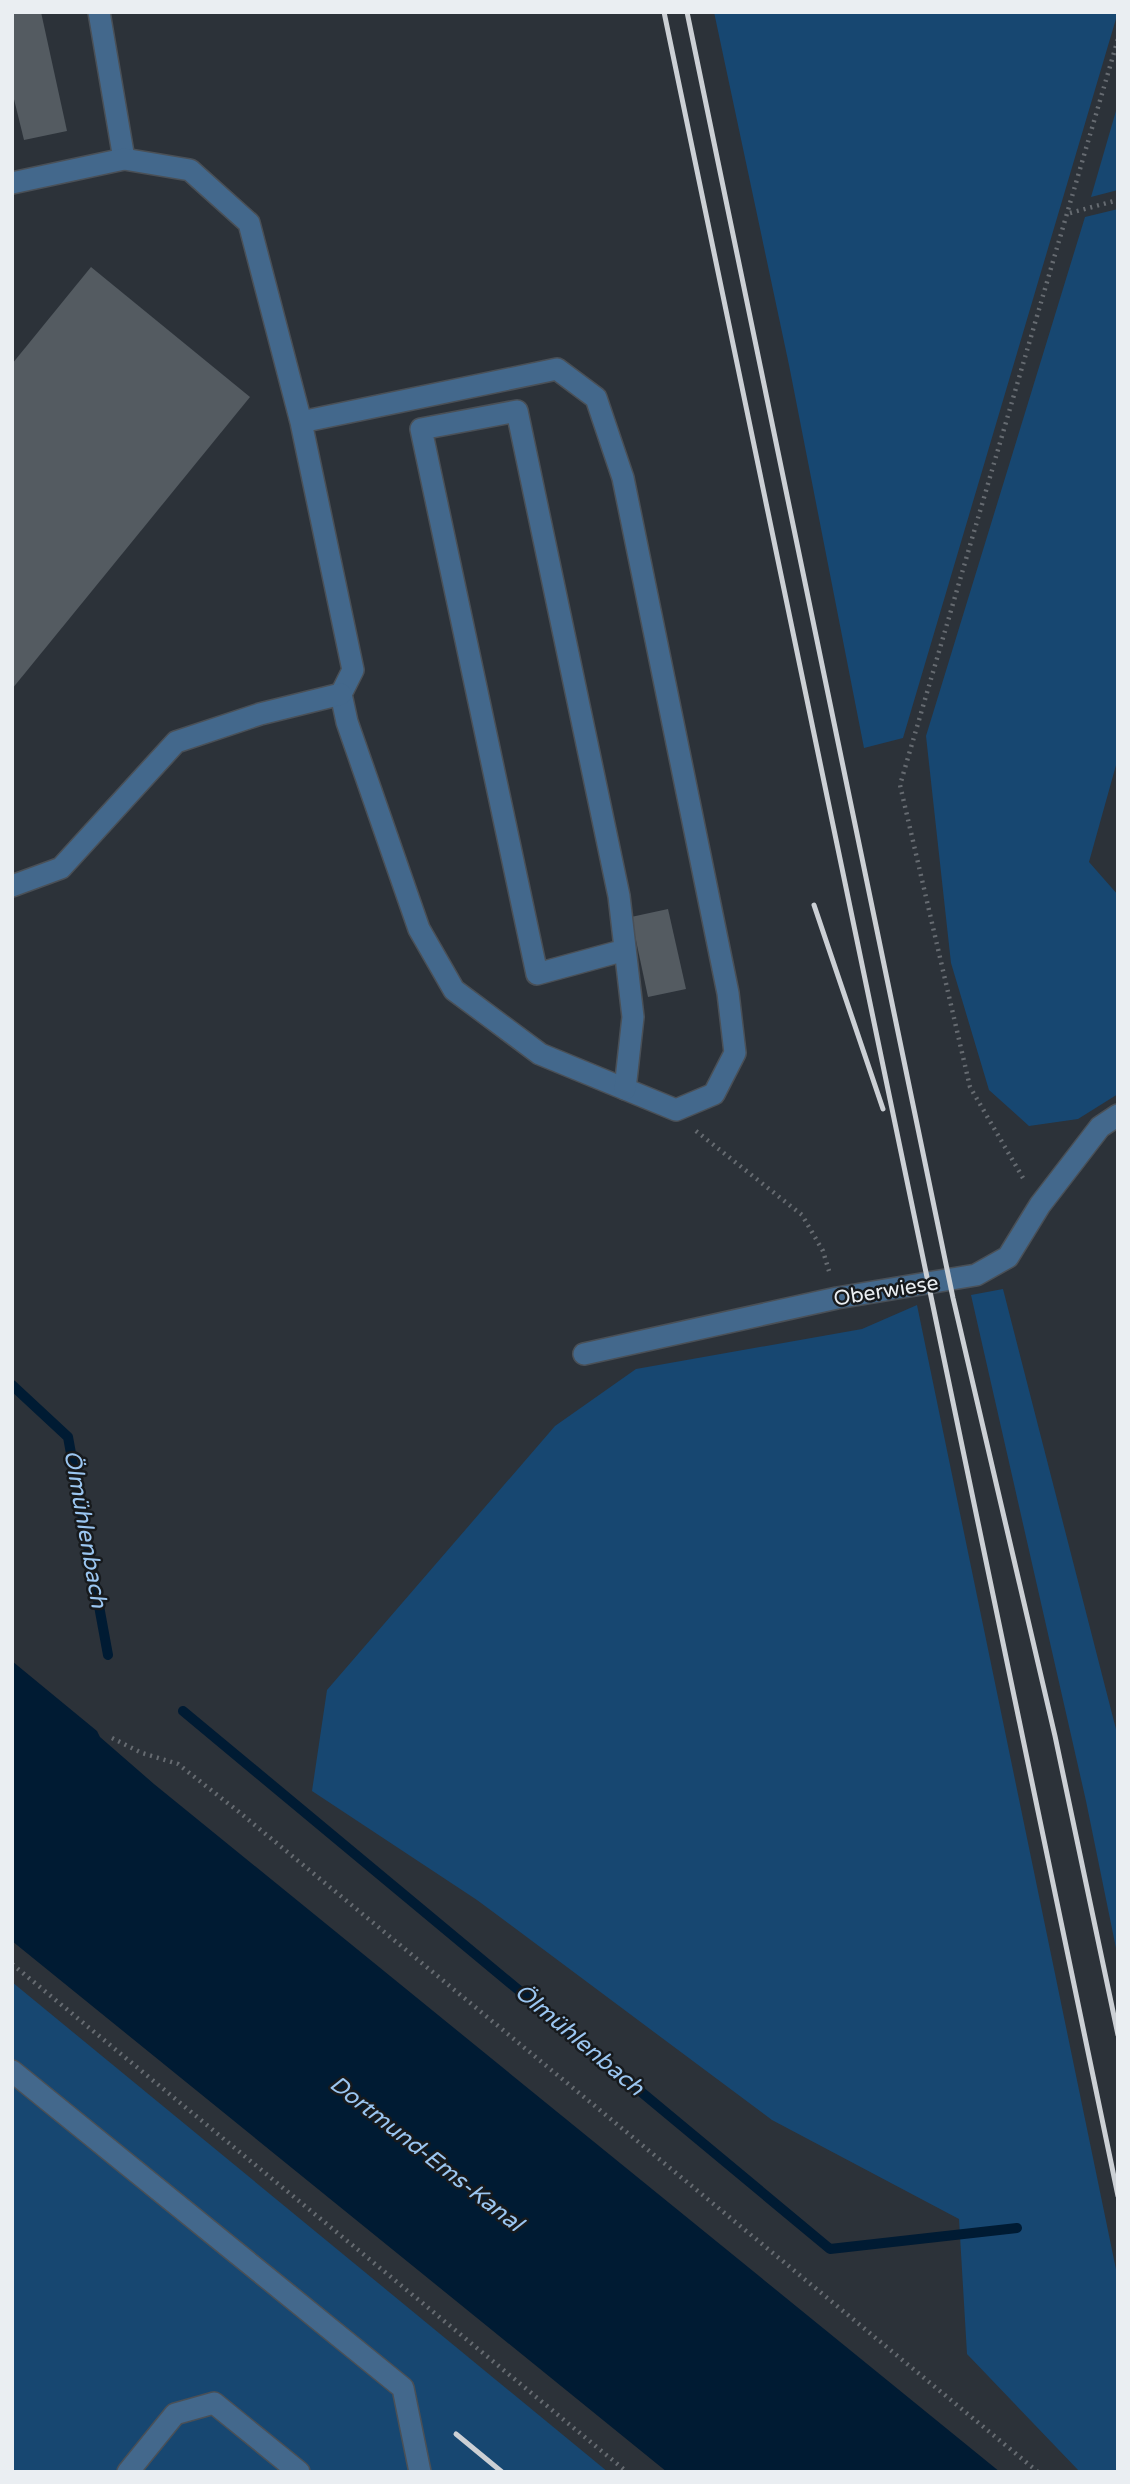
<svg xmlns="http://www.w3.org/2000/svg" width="1130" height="2484" font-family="'Varela Round',sans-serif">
<rect width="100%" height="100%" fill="#2c3239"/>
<g fill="#174771">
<polygon points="714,12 1118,12 903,738 864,748 789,365"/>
<polygon points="1118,104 1118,190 1091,197"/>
<polygon points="1118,209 1118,758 1089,862 1118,895 1118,1094 1078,1119 1029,1126 989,1090 951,963 926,736 1085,217"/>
<polygon points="1003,1289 1118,1737 1118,1958 1086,1801 971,1295"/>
<polygon points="917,1305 1118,2279 1118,2472 1080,2472 967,2354 959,2219 772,2120 477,1900 312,1791 327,1690 555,1426 636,1369 862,1329"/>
<polygon points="12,1982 608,2472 12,2472"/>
</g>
<polygon fill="#001b33" points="12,1661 97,1731 100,1737 154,1784 1000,2472 667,2472 12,1941"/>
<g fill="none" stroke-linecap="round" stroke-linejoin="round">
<g stroke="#001b33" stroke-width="10">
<polyline points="12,1385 68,1437 108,1655"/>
<polyline points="183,1711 830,2249 1017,2228"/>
</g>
</g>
<g fill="#545b61">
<polygon points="12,12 41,12 67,131 24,140 12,91"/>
<polygon points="91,267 250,397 12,689 12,364"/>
<polygon points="668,909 686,989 648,997 631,917"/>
</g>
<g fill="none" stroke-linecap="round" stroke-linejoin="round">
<defs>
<g id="minor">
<polyline points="99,12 124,159"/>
<polyline points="12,183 124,159 190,170 249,223 301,422 353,670 341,694 347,722 419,929 454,990 540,1054 676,1110 714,1094 735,1053 728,993 623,478 596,398 557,369 301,422"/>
<polyline points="12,886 61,868 176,742 260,714 341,694"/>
<polyline points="625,950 537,974 421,429 517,411 619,896 633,1017 625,1089"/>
<polyline points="584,1354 837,1298 976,1275 1008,1257 1040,1205 1100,1127 1118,1115"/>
<polyline points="12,2071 403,2388 420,2472"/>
<polyline points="128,2472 175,2414 214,2403 299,2472"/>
</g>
</defs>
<use href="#minor" stroke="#4a5057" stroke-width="24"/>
<g stroke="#666b71" stroke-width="4.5" stroke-dasharray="2 5" stroke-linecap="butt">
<polyline points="1070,213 1118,200"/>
<polyline points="696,1131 802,1215 823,1251 829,1271"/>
<polyline points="1023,1178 970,1087 900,785 1118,39"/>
<polyline points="112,1738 142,1753 178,1764 239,1812 1038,2472"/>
<polyline points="12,1964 627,2472"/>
</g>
<use href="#minor" stroke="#43688c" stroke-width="21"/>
<g stroke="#ccd0d5" stroke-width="5">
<polyline points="664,12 1118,2196"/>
<polyline points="687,12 953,1298 1055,1736 1118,2035"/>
<polyline points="814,905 883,1109"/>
<polyline points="456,2434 502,2472"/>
</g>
</g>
<g text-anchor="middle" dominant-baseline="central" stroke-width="5" stroke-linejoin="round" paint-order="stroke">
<g font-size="21" fill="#eaeef2" stroke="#171a1d">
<text transform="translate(886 1291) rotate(-9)">Oberwiese</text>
</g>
<g font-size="23" font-style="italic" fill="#9bc6f1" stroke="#171a1d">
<text transform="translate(85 1529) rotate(80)">Ölmühlenbach</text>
<text transform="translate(579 2040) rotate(40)">Ölmühlenbach</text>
<text transform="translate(426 2154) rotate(38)">Dortmund-Ems-Kanal</text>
</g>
</g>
<rect width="1130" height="2484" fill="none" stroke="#eaeef2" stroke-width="28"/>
</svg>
